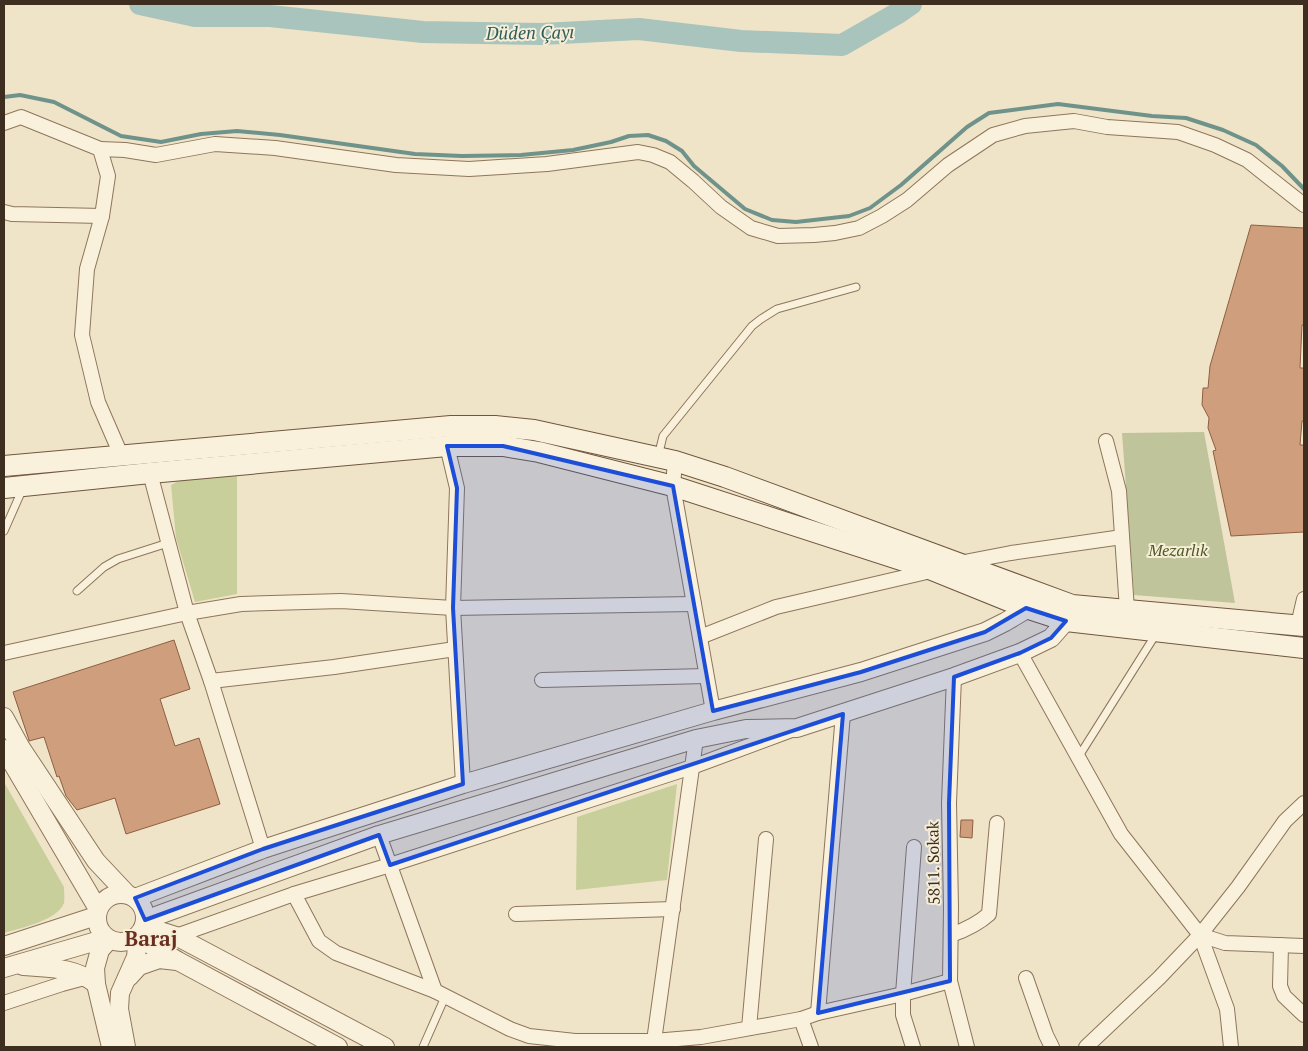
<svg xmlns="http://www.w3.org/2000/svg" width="1308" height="1051" font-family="'PT Serif',serif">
<rect width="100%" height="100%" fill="#f0e4c8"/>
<g fill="#c9cf9b">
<polygon points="237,476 237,594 195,602 176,538 171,485 180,480"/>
<path d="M 4,782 L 64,887 C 64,892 65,899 64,903 C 57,921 20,928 4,933 Z"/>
<polygon points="677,784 667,880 576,890 577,817"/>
</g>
<polygon fill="#bfc49a" points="1204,432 1235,603 1134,595 1122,433"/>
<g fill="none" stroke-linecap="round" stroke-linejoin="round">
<polyline stroke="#6f938a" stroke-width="4" points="4,97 20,95 54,102 121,136 161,142 201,134 237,131 280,135 415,154 462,156 521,155 573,150 611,142 629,136 648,135 666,141 682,151 694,166 745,209 772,220 796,222 849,216 870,208 901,185 967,127 989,113 1058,104 1152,116 1186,118 1223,130 1256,145 1282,166 1304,189"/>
<polyline stroke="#a9c4bc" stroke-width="22" points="140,4 195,16 270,16 423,32 542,34 639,29 741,41 842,45 898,13 911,4"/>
</g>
<g fill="#cf9f7d" stroke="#8d5f41">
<polygon points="1251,225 1304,228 1304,325 1302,325 1300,368 1304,368 1304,421 1302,421 1300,445 1304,445 1304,532 1231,536 1213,451 1216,450 1208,428 1209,418 1202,405 1203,388 1208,388 1210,366"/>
<polygon points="174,640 190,689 160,699 175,746 199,738 220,804 126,834 115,798 77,810 66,796 59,776 57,777 44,737 29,741 29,740 13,692"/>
<polygon points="961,820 973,820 972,838 960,837"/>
</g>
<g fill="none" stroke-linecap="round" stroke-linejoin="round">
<defs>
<g id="service">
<polyline points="658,457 663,436 752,326 761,319 777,309 856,287"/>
<polyline points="4,531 23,488"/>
<polyline points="77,591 104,567 118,559 168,543"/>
<polyline points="1079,756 1156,634"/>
<polyline points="423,1047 445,997"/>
</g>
<g id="minor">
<polyline points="4,123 21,117 100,149 108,176 102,216 87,269 82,335 98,402 121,455"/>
<polyline points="100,149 125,150 156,155 215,144 275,148 396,165 469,169 547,164 638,152 653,155 670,162 693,181 721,207 751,228 778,236 814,235 835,233 859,228 882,216 907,200 948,165 993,135 1025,126 1074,121 1107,127 1178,132 1215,145 1247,160 1304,205"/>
<polyline points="4,212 12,214 102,216"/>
<polyline points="1106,441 1119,491 1127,610"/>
<polyline points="447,446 457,488 453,608 463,784"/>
<polyline points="675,461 673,486 713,711"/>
<polyline points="150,473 187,613 211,681 263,849"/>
<polyline points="959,563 1011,553 1122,537"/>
<polyline points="1298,625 1304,599"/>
<polyline points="700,637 776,607 931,571"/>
<polyline points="4,653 187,613 241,604 341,601 453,608 694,604"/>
<polyline points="1020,653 1121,834 1200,935 1227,1009 1231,1047"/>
<polyline points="954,677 949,803 951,907 950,981 967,1047"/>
<polyline points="542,680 706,676"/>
<polyline points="211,681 334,667 455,649"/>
<polyline points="379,835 435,991"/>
<polyline points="294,894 319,941 336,953 435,991 510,1029 529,1036 575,1041 654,1041 701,1037 801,1019 818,1013 903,994 950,981"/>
<polyline points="516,914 673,909"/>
<path d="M 951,935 C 965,930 978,924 989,914 L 997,823"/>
<polyline points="1200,935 1225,943 1304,946"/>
<polyline points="176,936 294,894 390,865 692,767 789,731"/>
<polyline points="1281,945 1280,986 1284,996 1304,1015"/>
<polyline points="1026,978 1046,1035 1052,1047"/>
<polyline points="4,1003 62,984 88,977"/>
<polyline points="818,1013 843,714"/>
<polyline points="801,1019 811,1047"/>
<polyline points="749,1028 766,839"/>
<polyline points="654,1041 696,739"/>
<polyline points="913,1047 903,1015 903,994 914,847"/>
<polyline points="1086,1047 1159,978 1200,935 1238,887 1285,821 1304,803"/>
</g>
<g id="tertiary">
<polyline points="4,717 21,748 96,861 127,894"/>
<polyline points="4,749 98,909"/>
<circle cx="121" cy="918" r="24"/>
<polyline points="135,898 263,849 463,784 713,711 861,672 985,632 1005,622 1037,603"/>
<polyline points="145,920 379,835 696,739 746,729 797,728 954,677 1020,653 1051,638 1066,621 1071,609"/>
<polyline points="144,926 176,936 385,1047"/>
<polyline points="137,937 178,961 338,1047"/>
<polyline points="109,940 100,950 95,968 96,984 111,1047"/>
<polyline points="4,946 96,916"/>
<path d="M 23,966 C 49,968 75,967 96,984"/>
<polyline points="4,968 107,938"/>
<polyline points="129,977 139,966 159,959 177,961"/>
<polyline points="126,1047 119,1009 120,993 136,957 137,947 136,937"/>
</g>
<g id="secondary">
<polyline points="4,466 451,426 495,426 534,430 675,461 725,477 1072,605 1304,626"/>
<polyline points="4,488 150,473 447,446 503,446 539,452 673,486 932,570 1026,608 1066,621 1304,648"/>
</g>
</defs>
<use href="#service" stroke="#8d765c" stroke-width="9"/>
<use href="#minor" stroke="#8d765c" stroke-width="16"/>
<use href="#tertiary" stroke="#8d765c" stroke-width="20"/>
<use href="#secondary" stroke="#6f573f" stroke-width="22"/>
<use href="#service" stroke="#faf1dc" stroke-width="7"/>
<use href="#minor" stroke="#faf1dc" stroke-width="14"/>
<use href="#tertiary" stroke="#faf1dc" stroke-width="18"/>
<use href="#secondary" stroke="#faf1dc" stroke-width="20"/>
</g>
<path fill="#1d4ed8" fill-opacity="0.2" stroke="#1d4ed8" stroke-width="4" stroke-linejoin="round" d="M 447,446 L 503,446 L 673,486 L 713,711 L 861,672 L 985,632 L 1026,608 L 1066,621 L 1051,638 L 1020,653 L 954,677 L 949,803 L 950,981 L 818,1013 L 843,714 L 390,865 L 379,835 L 145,920 L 135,898 L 263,849 L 463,784 L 453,608 L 457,488 Z"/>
<g text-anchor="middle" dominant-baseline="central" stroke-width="4" stroke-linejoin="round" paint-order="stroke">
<g font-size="16" font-style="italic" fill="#4d5a26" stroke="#f7eed8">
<text x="1178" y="550">Mezarlık</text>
</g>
<g font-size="16" fill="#3d2e20" stroke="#f7eed8">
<text transform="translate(933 863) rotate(-91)">5811. Sokak</text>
</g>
<g font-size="18" font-style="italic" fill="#2f5d5a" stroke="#f7eed8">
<text transform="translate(530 32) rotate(-1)">Düden Çayı</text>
</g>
<g font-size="21" font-weight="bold" fill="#6b2e1e" stroke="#f7eed8">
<text x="151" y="938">Baraj</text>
</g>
</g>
<rect width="1308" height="1051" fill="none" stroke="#3d2e20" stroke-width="10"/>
</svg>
